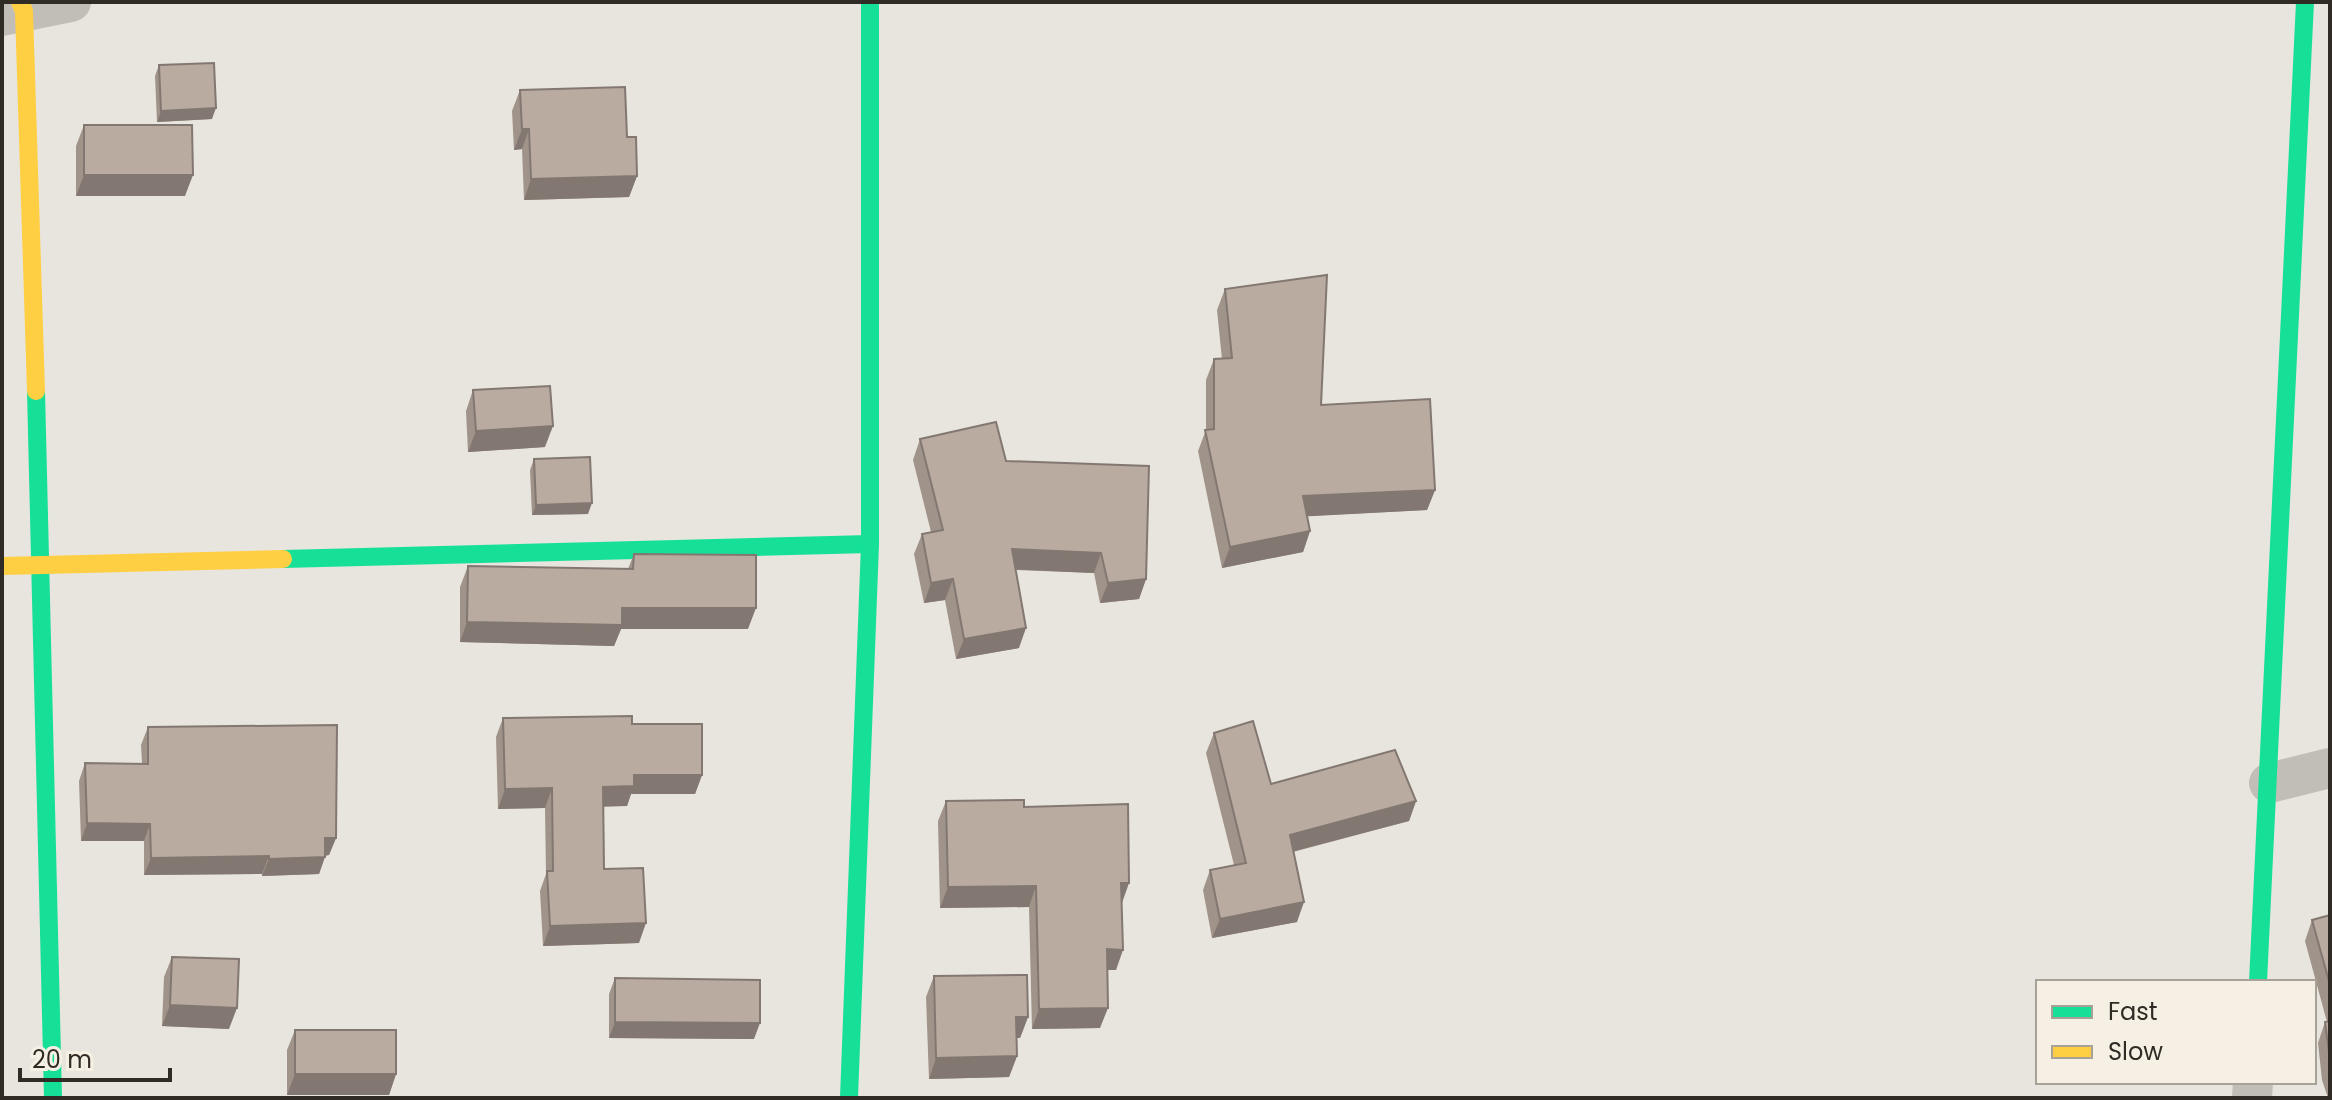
<svg xmlns="http://www.w3.org/2000/svg" width="2332" height="1100" font-family="Poppins,sans-serif">
<rect width="100%" height="100%" fill="#e8e5de"/>
<g fill="none" stroke-linecap="round" stroke-linejoin="round">
<g stroke="#c1bdb7" stroke-width="40">
<polyline points="2,16 71,2"/>
<polyline points="2269,783 2330,768"/>
<polyline points="2252,1098 2253,1082"/>
</g>
<g stroke="#16e098" stroke-width="18">
<polyline points="36,391 53,1098"/>
<polyline points="283,559 870,544"/>
<polyline points="2258,982 2305,2"/>
<polyline points="849,1098 870,544 870,2"/>
</g>
<g stroke="#ffcf43" stroke-width="18">
<polyline points="20,2 24,11 36,391"/>
<polyline points="2,566 283,559"/>
</g>
</g>
<g fill="#a0938a">
<polygon points="159,65 212,119 157,122 155,76"/>
<polygon points="520,90 627,137 637,176 629,197 524,200 522,149 514,150 512,111"/>
<polygon points="84,125 185,196 76,196 76,146"/>
<polygon points="1225,289 1321,405 1435,490 1427,510 1307,516 1310,531 1303,552 1222,568 1198,451 1206,430 1206,380 1214,359 1222,359 1217,310"/>
<polygon points="473,390 545,447 468,452 466,411"/>
<polygon points="920,439 1006,461 1146,579 1139,599 1100,603 1094,573 1016,570 1019,648 956,659 945,600 924,603 914,554 922,534 931,532 913,460"/>
<polygon points="534,459 588,514 532,515 530,470"/>
<polygon points="634,554 748,629 621,629 614,646 460,642 460,587 468,566 628,569"/>
<polygon points="503,718 632,724 702,775 695,794 631,794 627,806 603,806 604,869 639,943 543,946 540,891 546,874 545,808 498,809 496,737"/>
<polygon points="148,727 336,838 329,855 325,856 319,874 262,876 262,874 144,875 144,841 81,841 79,781 85,763 142,763 141,745"/>
<polygon points="1214,733 1271,784 1416,801 1409,821 1293,852 1297,922 1212,938 1203,890 1210,870 1234,865 1206,753"/>
<polygon points="946,801 1024,807 1122,903 1116,970 1107,970 1100,1028 1032,1029 1029,907 940,908 938,821"/>
<polygon points="2330,915 2330,1098 2328,1098 2322,1080 2318,1043 2325,1022 2327,1022 2305,941 2312,920"/>
<polygon points="172,957 229,1029 162,1026 164,977"/>
<polygon points="934,976 1028,1017 1020,1038 1016,1038 1017,1056 1009,1077 929,1079 926,997"/>
<polygon points="615,978 754,1039 609,1038 609,994"/>
<polygon points="295,1030 396,1074 389,1095 287,1095 287,1050"/>
</g>
<g fill="#827871">
<polygon points="216,108 212,119 157,122 161,111"/>
<polygon points="522,129 529,129 522,149 514,150"/>
<polygon points="84,175 193,175 185,196 76,196"/>
<polygon points="637,176 629,197 524,200 531,179"/>
<polygon points="553,426 545,447 468,452 476,431"/>
<polygon points="1435,490 1427,510 1295,517 1303,496"/>
<polygon points="592,503 588,514 532,515 536,505"/>
<polygon points="1310,531 1303,552 1222,568 1230,547"/>
<polygon points="1012,549 1101,553 1094,573 1005,569"/>
<polygon points="953,579 945,600 924,603 931,583"/>
<polygon points="1146,579 1139,599 1100,603 1108,583"/>
<polygon points="622,608 756,608 748,629 621,629 614,646 460,642 467,622"/>
<polygon points="1026,628 1019,648 956,659 964,639"/>
<polygon points="634,775 702,775 695,794 631,794 627,806 596,807 603,787"/>
<polygon points="552,788 545,808 498,809 505,789"/>
<polygon points="1416,801 1409,821 1283,854 1290,835"/>
<polygon points="87,823 150,824 144,841 81,841"/>
<polygon points="325,838 336,838 329,855 319,856"/>
<polygon points="269,856 262,874 144,875 151,858"/>
<polygon points="325,857 319,874 262,876 269,859"/>
<polygon points="1121,883 1129,883 1122,903"/>
<polygon points="1036,886 1029,907 940,908 948,887"/>
<polygon points="1304,902 1297,922 1212,938 1220,919"/>
<polygon points="646,923 639,943 543,946 550,926"/>
<polygon points="1107,949 1123,950 1116,970 1100,970"/>
<polygon points="170,1005 237,1008 229,1029 162,1026"/>
<polygon points="1108,1008 1100,1028 1032,1029 1039,1009"/>
<polygon points="1016,1017 1028,1017 1020,1038 1008,1038"/>
<polygon points="615,1022 760,1023 754,1039 609,1038"/>
<polygon points="1017,1056 1009,1077 929,1079 936,1058"/>
<polygon points="295,1074 396,1074 389,1095 287,1095"/>
</g>
<g fill="#baaba1" stroke="#827871" stroke-width="2">
<polygon points="214,63 216,108 161,111 159,65"/>
<polygon points="625,87 627,137 636,137 637,176 531,179 529,129 522,129 520,90"/>
<polygon points="84,125 192,125 193,175 84,175"/>
<polygon points="1327,275 1321,405 1430,399 1435,490 1303,496 1310,531 1230,547 1205,430 1214,429 1214,359 1232,358 1225,289"/>
<polygon points="550,386 553,426 476,431 473,390"/>
<polygon points="996,422 1006,461 1149,466 1146,579 1108,583 1101,553 1012,549 1026,628 964,639 953,579 931,583 922,534 943,530 920,439"/>
<polygon points="590,457 592,503 536,505 534,459"/>
<polygon points="634,554 756,555 756,608 622,608 622,625 467,622 468,566 633,569"/>
<polygon points="632,716 632,724 702,724 702,775 634,775 634,786 603,787 604,869 643,868 646,923 550,926 547,871 553,871 552,788 505,789 503,718"/>
<polygon points="1253,721 1271,784 1395,750 1416,801 1290,835 1304,902 1220,919 1210,870 1246,863 1214,733"/>
<polygon points="337,725 336,838 325,838 325,857 269,859 269,856 151,858 150,824 87,823 85,763 148,764 148,727"/>
<polygon points="1024,800 1024,807 1128,804 1129,883 1121,883 1123,950 1107,949 1108,1008 1039,1009 1036,886 948,887 946,801"/>
<polygon points="2330,915 2330,985 2312,920"/>
<polygon points="172,957 239,959 237,1008 170,1005"/>
<polygon points="1027,975 1028,1017 1016,1017 1017,1056 936,1058 934,976"/>
<polygon points="615,978 760,980 760,1023 615,1022"/>
<polygon points="2330,1021 2330,1060 2325,1022"/>
<rect x="295" y="1030" width="101" height="44"/>
</g>
<rect width="2332" height="1100" fill="none" stroke="#312b26" stroke-width="8"/>
<rect x="2036" y="980" width="280" height="104" fill="#f6f0e4" stroke="#a7a198" stroke-width="2"/>
<rect x="2052" y="1006" width="40" height="12" fill="#16e098" stroke="#a7a198" stroke-width="2"/>
<text x="2108" y="1020" font-size="24" fill="#312b26">Fast</text>
<rect x="2052" y="1046" width="40" height="12" fill="#ffcf43" stroke="#a7a198" stroke-width="2"/>
<text x="2108" y="1060" font-size="24" fill="#312b26">Slow</text>
<path d="M20 1068v12h150v-12" fill="none" stroke="#312b26" stroke-width="4"/>
<text x="32" y="1068" font-size="24" fill="#312b26" stroke="#f6f0e4" stroke-width="6" paint-order="stroke">20 m</text>
</svg>
